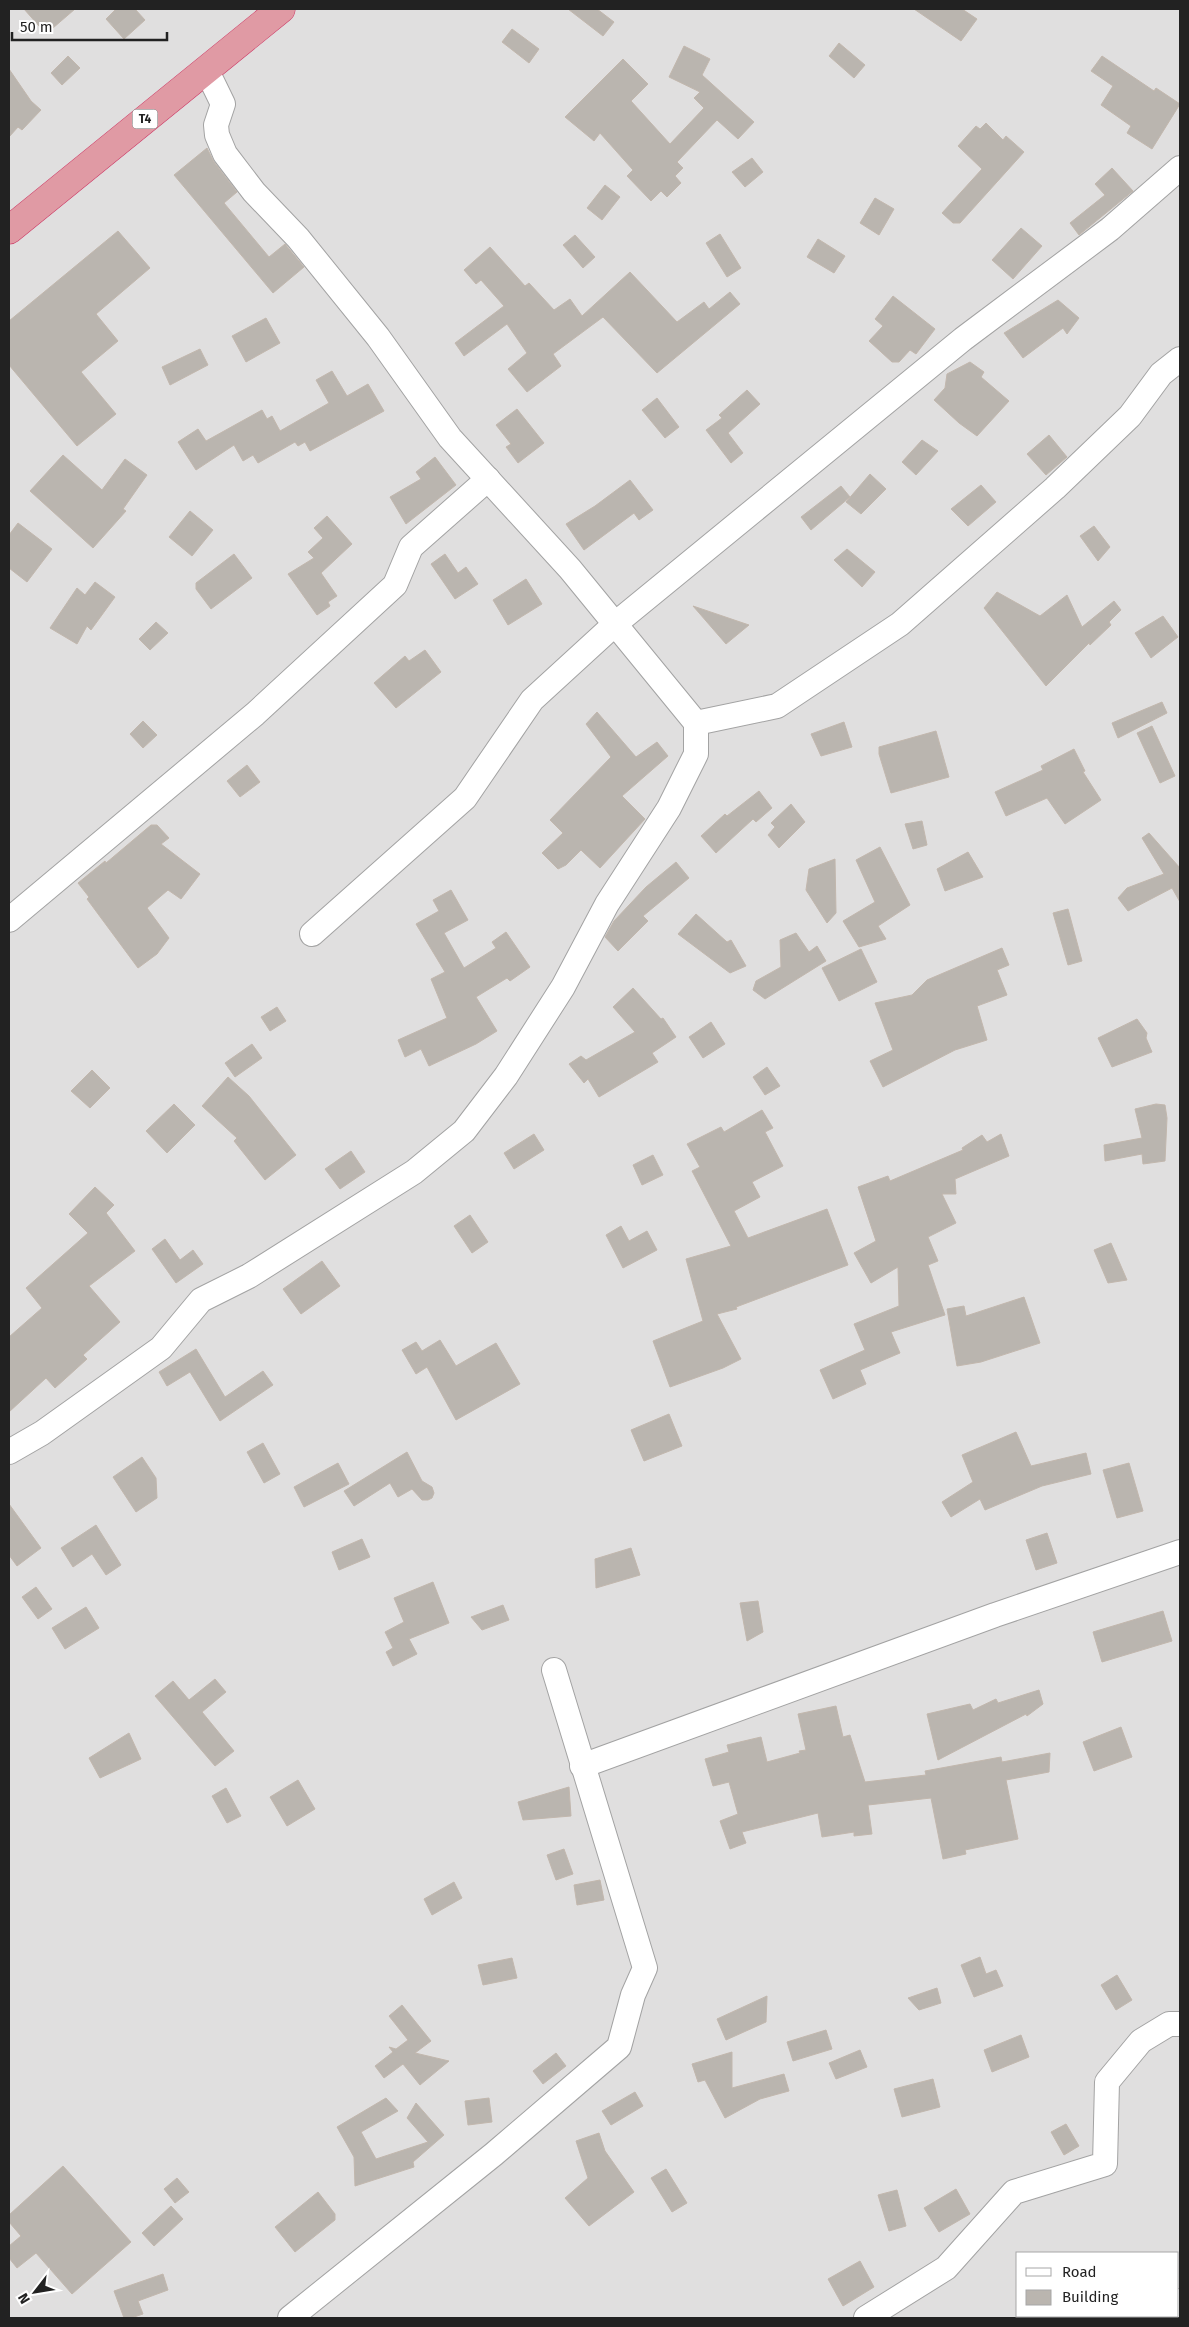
<svg xmlns="http://www.w3.org/2000/svg" width="1189" height="2327" font-family="'Fira Sans',sans-serif">
<rect width="100%" height="100%" fill="#f1efea"/>
<path fill="#e0dfdf" fill-rule="evenodd" d="M 9,9 L 1180,9 L 1180,2318 L 9,2318 ZM 1018,2253 L 1178,2253 L 1178,2316 L 1018,2316 Z"/>
<g fill="#bab5af" stroke="#c2b7ad">
<polygon points="24,9 75,9 46,34"/>
<polygon points="116,9 135,9 145,20 124,39 106,19"/>
<polygon points="568,9 597,9 614,22 603,36"/>
<polygon points="914,9 962,9 977,19 961,41"/>
<polygon points="512,29 539,49 529,63 502,42"/>
<polygon points="839,43 865,65 854,78 829,56"/>
<polygon points="684,46 710,59 702,75 754,122 738,139 717,120 677,162 683,168 675,176 681,183 667,197 661,191 651,201 627,176 633,170 600,133 594,141 565,117 623,59 648,84 631,101 670,144 704,108 694,98 700,92 669,77"/>
<polygon points="68,56 80,68 62,85 51,73"/>
<polygon points="1102,56 1154,91 1156,88 1180,104 1152,149 1127,133 1131,126 1101,105 1113,86 1091,71"/>
<polygon points="9,69 31,101 41,110 22,130 18,127 9,137"/>
<polygon points="986,123 1003,140 1006,136 1024,152 960,223 953,223 942,213 982,169 958,146 976,126 980,129"/>
<polygon points="207,148 214,162 237,192 224,203 269,257 285,244 304,267 273,293 174,175"/>
<polygon points="752,158 763,172 745,187 732,172"/>
<polygon points="1112,168 1133,191 1079,235 1070,223 1105,195 1095,184"/>
<polygon points="605,185 620,197 602,220 587,208"/>
<polygon points="875,198 894,209 879,235 860,223"/>
<polygon points="1021,228 1042,246 1013,279 992,260"/>
<polygon points="118,231 150,268 96,314 118,341 81,372 116,414 77,446 9,365 9,321"/>
<polygon points="720,234 741,268 727,277 706,243"/>
<polygon points="575,235 595,257 583,268 563,245"/>
<polygon points="818,239 845,256 834,273 807,257"/>
<polygon points="490,247 525,286 529,283 554,310 570,299 582,316 630,272 677,322 704,302 709,309 730,292 740,304 657,373 603,317 553,354 561,366 527,392 508,369 527,353 507,324 464,356 455,343 504,306 481,280 476,284 464,270"/>
<polygon points="893,296 935,329 916,354 910,350 899,362 892,362 869,341 883,326 875,319"/>
<polygon points="1058,300 1079,318 1067,334 1063,328 1023,358 1004,333"/>
<polygon points="266,318 280,343 246,362 232,336"/>
<polygon points="200,349 208,365 170,385 162,367"/>
<polygon points="970,362 984,372 981,377 1009,401 977,436 959,423 934,400 945,388 947,374"/>
<polygon points="332,371 347,396 368,384 384,411 310,451 305,442 298,446 295,442 258,463 253,455 243,461 234,445 196,470 178,442 198,429 206,441 262,410 267,419 272,416 280,431 329,403 316,380"/>
<polygon points="747,390 760,404 728,433 743,453 731,463 706,430 722,418 719,415"/>
<polygon points="657,398 679,427 665,438 642,410"/>
<polygon points="517,409 544,443 518,463 506,447 511,444 496,425"/>
<polygon points="1049,435 1067,457 1046,475 1027,454"/>
<polygon points="922,440 938,451 916,475 902,462"/>
<polygon points="63,455 102,490 125,459 147,475 123,509 126,511 93,548 30,491"/>
<polygon points="435,457 456,485 406,524 390,497 421,479 416,472"/>
<polygon points="870,474 886,489 861,514 846,502"/>
<polygon points="630,480 653,510 639,520 634,513 584,550 566,524 595,506"/>
<polygon points="981,485 996,502 968,526 951,509"/>
<polygon points="841,486 850,497 811,530 801,517"/>
<polygon points="190,511 213,530 192,556 169,537"/>
<polygon points="327,516 352,544 321,573 337,596 328,602 330,606 317,615 288,574 314,558 308,552 323,538 314,528"/>
<polygon points="18,523 52,549 27,582 9,568 9,535"/>
<polygon points="1094,526 1110,547 1098,561 1080,536"/>
<polygon points="847,549 875,572 862,587 834,560"/>
<polygon points="234,554 252,578 211,609 196,589 196,583"/>
<polygon points="445,554 458,573 466,567 478,584 455,599 431,564"/>
<polygon points="526,579 542,604 508,625 493,600"/>
<polygon points="95,582 115,597 91,630 87,626 77,644 50,628 77,588 85,595"/>
<polygon points="997,592 1040,616 1067,595 1082,627 1114,601 1121,610 1109,622 1111,625 1090,645 1089,643 1046,686 984,608"/>
<polygon points="693,606 749,625 726,644"/>
<polygon points="1163,616 1178,637 1151,658 1135,633"/>
<polygon points="156,622 168,633 150,650 139,639"/>
<polygon points="425,650 441,672 396,708 374,683 405,656 409,661"/>
<polygon points="1162,702 1167,713 1118,738 1112,723"/>
<polygon points="597,712 636,757 657,742 668,756 622,796 645,819 600,868 581,850 566,865 558,869 542,853 563,833 550,820 611,757 586,724"/>
<polygon points="143,721 157,735 143,748 130,734"/>
<polygon points="844,722 852,747 821,756 811,734"/>
<polygon points="1152,726 1175,776 1160,783 1137,733"/>
<polygon points="936,731 949,777 891,793 879,754 879,747"/>
<polygon points="1074,749 1085,771 1083,772 1101,800 1065,824 1047,798 1006,816 995,792 1043,770 1041,766"/>
<polygon points="247,765 260,782 240,797 227,781"/>
<polygon points="759,791 772,808 756,822 753,819 716,853 701,836 725,814 727,816"/>
<polygon points="791,804 805,822 779,848 768,835 775,827 771,823"/>
<polygon points="922,821 927,845 913,849 905,824"/>
<polygon points="151,825 157,825 169,838 161,844 200,874 181,899 168,890 147,908 169,938 157,954 138,968 87,899 89,897 78,883 105,861 106,863"/>
<polygon points="1149,833 1180,868 1180,902 1172,888 1128,911 1118,898 1127,888 1164,874 1142,838"/>
<polygon points="880,847 910,905 878,926 886,939 859,947 843,921 875,902 856,860"/>
<polygon points="968,852 983,877 945,891 937,869"/>
<polygon points="835,859 836,913 827,923 806,890 809,869"/>
<polygon points="676,862 689,878 643,916 648,921 618,951 605,937 614,921 646,887"/>
<polygon points="451,890 468,920 444,933 464,968 496,948 492,942 506,932 530,967 510,981 507,978 476,997 497,1031 476,1044 429,1066 421,1049 405,1057 398,1040 447,1018 431,979 445,972 416,924 439,911 433,900"/>
<polygon points="1068,909 1082,961 1068,965 1053,913"/>
<polygon points="696,914 727,942 731,940 746,966 730,973 678,934"/>
<polygon points="796,933 809,952 817,946 826,961 765,999 753,990 756,981 781,967 780,940"/>
<polygon points="1002,948 1009,965 997,970 1007,995 977,1006 987,1040 955,1050 883,1087 870,1061 893,1050 875,1003 912,995 927,980"/>
<polygon points="861,949 877,982 839,1001 822,968"/>
<polygon points="633,988 661,1019 663,1018 676,1037 652,1053 658,1062 599,1097 588,1079 584,1083 569,1064 581,1056 586,1060 635,1032 613,1007"/>
<polygon points="277,1007 286,1021 270,1031 261,1017"/>
<polygon points="1137,1019 1147,1033 1146,1038 1152,1052 1112,1067 1098,1038"/>
<polygon points="711,1022 725,1044 703,1058 689,1037"/>
<polygon points="252,1044 262,1058 235,1077 225,1063"/>
<polygon points="767,1067 780,1086 765,1095 753,1077"/>
<polygon points="92,1070 110,1088 90,1108 71,1091"/>
<polygon points="228,1077 249,1096 296,1155 265,1180 234,1141 237,1138 202,1106"/>
<polygon points="174,1104 195,1125 167,1153 146,1131"/>
<polygon points="1156,1104 1165,1105 1167,1118 1165,1161 1143,1164 1142,1154 1105,1161 1104,1145 1142,1138 1135,1109"/>
<polygon points="762,1110 773,1128 765,1132 783,1166 752,1182 760,1197 734,1211 748,1238 827,1209 848,1265 736,1307 737,1309 717,1314 741,1359 723,1368 670,1387 653,1341 703,1321 686,1259 731,1246 692,1171 700,1167 687,1144 721,1127 724,1132"/>
<polygon points="534,1134 544,1150 514,1169 504,1153"/>
<polygon points="1001,1134 1009,1156 955,1179 956,1194 942,1194 956,1223 928,1237 938,1261 928,1265 945,1315 891,1332 900,1353 860,1370 866,1384 833,1399 820,1370 865,1350 854,1324 899,1306 898,1267 871,1283 854,1253 876,1241 858,1187 888,1176 890,1181 963,1150 962,1148 982,1135 987,1142"/>
<polygon points="351,1151 365,1172 340,1189 325,1169"/>
<polygon points="653,1155 663,1175 642,1185 633,1165"/>
<polygon points="95,1187 114,1205 106,1213 135,1251 89,1286 120,1322 83,1355 87,1359 55,1388 46,1378 9,1412 9,1337 42,1308 26,1288 88,1233 69,1214"/>
<polygon points="470,1215 488,1242 472,1253 454,1226"/>
<polygon points="621,1226 629,1241 647,1231 657,1250 623,1268 606,1235"/>
<polygon points="165,1239 180,1260 193,1250 203,1264 176,1283 152,1249"/>
<polygon points="1111,1243 1127,1280 1108,1283 1094,1250"/>
<polygon points="322,1261 340,1286 301,1314 283,1289"/>
<polygon points="1024,1297 1040,1343 981,1362 957,1366 947,1309 964,1306 966,1316"/>
<polygon points="440,1340 456,1366 496,1343 520,1384 456,1420 427,1367 416,1374 402,1350 416,1342 422,1351"/>
<polygon points="196,1349 225,1397 263,1371 273,1385 220,1421 190,1372 167,1386 159,1372"/>
<polygon points="669,1414 682,1446 644,1461 631,1430"/>
<polygon points="1016,1432 1031,1466 1086,1453 1091,1474 1042,1486 985,1510 980,1499 951,1517 942,1502 973,1482 962,1455"/>
<polygon points="263,1443 280,1474 264,1483 247,1452"/>
<polygon points="407,1452 422,1481 432,1487 434,1493 432,1498 428,1500 422,1500 412,1489 398,1497 390,1483 354,1506 344,1491"/>
<polygon points="142,1457 156,1478 157,1498 136,1512 113,1477"/>
<polygon points="338,1463 349,1484 304,1507 294,1487"/>
<polygon points="1129,1463 1143,1511 1117,1518 1103,1470"/>
<polygon points="9,1504 41,1548 17,1566 9,1555"/>
<polygon points="96,1525 121,1565 106,1575 92,1554 73,1567 61,1548"/>
<polygon points="1047,1533 1057,1563 1036,1570 1026,1540"/>
<polygon points="362,1539 370,1557 339,1570 332,1552"/>
<polygon points="631,1548 640,1575 596,1588 595,1559"/>
<polygon points="433,1582 449,1623 409,1639 417,1654 393,1666 386,1652 393,1648 385,1632 404,1622 394,1598"/>
<polygon points="36,1587 52,1609 38,1619 22,1597"/>
<polygon points="758,1601 763,1632 747,1641 740,1603"/>
<polygon points="503,1605 509,1620 482,1630 471,1617"/>
<polygon points="86,1607 99,1628 65,1649 52,1628"/>
<polygon points="1163,1611 1172,1641 1102,1662 1093,1632"/>
<polygon points="215,1679 226,1692 202,1712 234,1751 215,1766 155,1696 173,1681 189,1700"/>
<polygon points="1039,1690 1043,1704 1027,1716 1026,1714 938,1760 927,1714 970,1704 973,1710 996,1699 998,1703"/>
<polygon points="836,1706 843,1737 850,1735 865,1782 926,1775 925,1771 1001,1757 1002,1762 1050,1753 1049,1772 1006,1780 1018,1839 965,1850 966,1854 943,1859 931,1798 868,1805 872,1834 854,1836 854,1832 822,1837 818,1813 742,1832 746,1843 730,1849 720,1821 738,1814 729,1782 713,1786 705,1759 729,1752 727,1745 761,1737 767,1762 800,1753 799,1751 806,1750 798,1714"/>
<polygon points="1121,1727 1132,1757 1094,1771 1083,1742"/>
<polygon points="129,1733 141,1759 100,1778 89,1758"/>
<polygon points="298,1780 315,1809 287,1826 270,1797"/>
<polygon points="569,1787 571,1816 523,1820 518,1802"/>
<polygon points="226,1788 241,1816 227,1823 212,1796"/>
<polygon points="564,1849 573,1874 556,1880 547,1855"/>
<polygon points="600,1880 604,1900 577,1905 574,1885"/>
<polygon points="454,1882 462,1898 432,1915 424,1899"/>
<polygon points="980,1957 986,1974 996,1970 1003,1986 974,1997 961,1965"/>
<polygon points="512,1958 517,1978 483,1985 478,1965"/>
<polygon points="1117,1975 1132,2000 1116,2010 1101,1985"/>
<polygon points="937,1988 941,2003 919,2010 908,1998"/>
<polygon points="767,1996 766,2022 726,2040 717,2019"/>
<polygon points="402,2005 431,2041 415,2053 449,2061 420,2085 403,2064 384,2078 375,2066 393,2052 389,2047 396,2049 408,2040 389,2016"/>
<polygon points="826,2030 832,2049 793,2061 787,2042"/>
<polygon points="1021,2035 1029,2057 992,2072 984,2050"/>
<polygon points="860,2050 867,2067 836,2079 829,2063"/>
<polygon points="732,2052 732,2088 784,2074 789,2091 760,2099 725,2118 705,2080 698,2082 692,2064"/>
<polygon points="556,2053 566,2066 543,2084 533,2071"/>
<polygon points="933,2079 940,2107 902,2117 894,2089"/>
<polygon points="635,2092 643,2106 611,2125 602,2111"/>
<polygon points="386,2098 398,2111 361,2132 376,2159 428,2142 407,2118 416,2103 444,2135 413,2162 414,2167 355,2186 354,2157 337,2127"/>
<polygon points="489,2098 492,2122 468,2125 465,2101"/>
<polygon points="1066,2124 1079,2146 1064,2155 1051,2132"/>
<polygon points="599,2133 605,2151 634,2192 589,2226 565,2198 588,2178 576,2141"/>
<polygon points="63,2166 131,2242 72,2294 36,2253 17,2268 9,2258 9,2246 21,2236 9,2222 9,2215"/>
<polygon points="666,2169 687,2203 672,2212 651,2178"/>
<polygon points="177,2178 189,2192 175,2203 164,2189"/>
<polygon points="956,2189 970,2214 939,2232 924,2208"/>
<polygon points="897,2190 906,2226 889,2231 878,2195"/>
<polygon points="318,2192 335,2214 335,2220 295,2252 275,2227"/>
<polygon points="171,2206 183,2219 154,2246 142,2233"/>
<polygon points="860,2261 874,2287 843,2306 828,2279"/>
<polygon points="163,2274 168,2290 138,2301 143,2314 131,2318 124,2318 114,2291"/>
</g>
<g fill="none" stroke-linecap="round" stroke-linejoin="round">
<defs>
<g id="minor">
<polyline points="696,723 777,706 900,624 1055,488 1130,416 1161,374 1180,359"/>
<polyline points="9,920 255,714 395,585 411,547 488,479"/>
<polyline points="312,934 465,798 532,700 615,624 963,339 1110,229 1180,168"/>
<polyline points="9,1452 42,1433 161,1348 201,1300 249,1276 414,1172 464,1131 506,1076 563,987 607,904 669,808 696,754 696,723 570,569 450,438 378,337 298,238 254,192 225,154 217,135 216,125 223,104 206,69"/>
<polyline points="582,1766 995,1615 1180,1552"/>
<polyline points="1178,2306 1180,2301"/>
<polyline points="290,2318 494,2154 619,2047 633,1995 645,1968 554,1670"/>
<polyline points="866,2318 946,2268 1014,2192 1105,2164 1107,2082 1141,2041 1169,2024 1180,2024"/>
</g>
<polyline id="highway" points="9,230 281,9"/>
</defs>
<use href="#minor" stroke="#a3a3a3" stroke-width="26"/>
<use href="#highway" stroke="#cc3a66" stroke-width="29"/>
<use href="#minor" stroke="#fff" stroke-width="24"/>
<use href="#highway" stroke="#e09aa4" stroke-width="28"/>
</g>
<g text-anchor="middle" dominant-baseline="central" stroke-width="5" stroke-linejoin="round" paint-order="stroke">
<rect fill="#fff" stroke="#646464" stroke-width="1" x="132.5" y="109.5" width="25" height="19" rx="4"/>
<g font-size="12" font-weight="bold" fill="#222">
<text x="145" y="119">T4</text>
</g>
</g>
<rect width="1189" height="2327" fill="none" stroke="#222222" stroke-width="20"/>
<rect x="1016" y="2252" width="162" height="65" fill="#ffffff" stroke="#a7a7a7"/>
<rect x="1026" y="2268" width="25" height="8" fill="#ffffff" stroke="#a7a7a7"/>
<text x="1062" y="2277" font-size="15" fill="#222222">Road</text>
<rect x="1026" y="2290" width="25" height="15" fill="#bab5af" stroke="#a7a7a7"/>
<text x="1062" y="2302" font-size="15" fill="#222222">Building</text>
<g transform="translate(35 2292) rotate(239)" stroke="#ffffff" stroke-width="4" paint-order="stroke">
<path d="M0-4L9 19L0 12L-9 19Z" fill="#222222"/>
<text y="-8" font-size="14" font-weight="bold" text-anchor="middle" fill="#222222">N</text>
</g>
<path d="M12 32v8h155v-8" fill="none" stroke="#222222" stroke-width="2.5"/>
<text x="20" y="32" font-size="15" fill="#222222" stroke="#ffffff" stroke-width="4" paint-order="stroke">50 m</text>
</svg>
